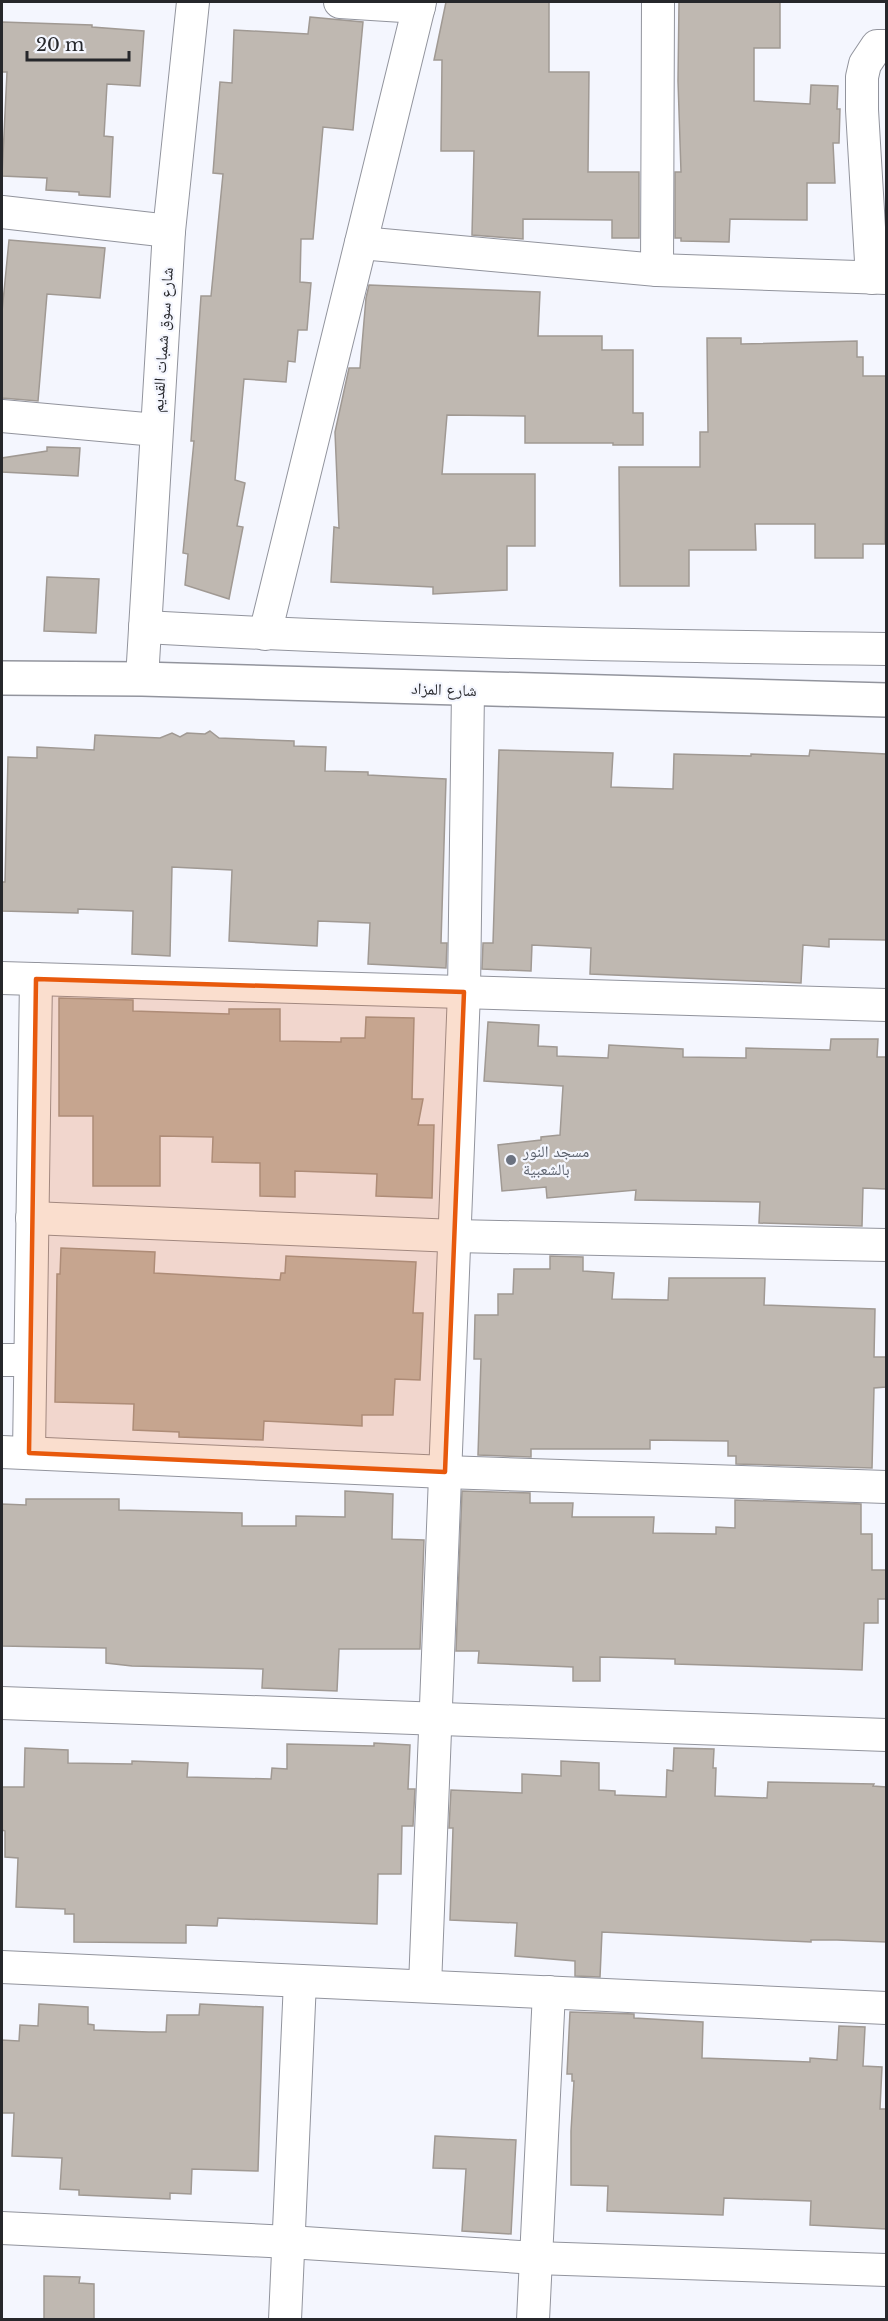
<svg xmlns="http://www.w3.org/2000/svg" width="888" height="2321" font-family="'Libre Baskerville','Noto Naskh Arabic',serif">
<rect width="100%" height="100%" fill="#f4f6fe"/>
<g fill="#bfb8b1" stroke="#a09993" stroke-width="1.5">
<polygon points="446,2 549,2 549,72 589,72 588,172 639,172 639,238 612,238 612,220 523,219 523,239 472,235 474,151 441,151 442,60 434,60"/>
<polygon points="679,2 780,2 780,48 754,48 754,101 810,104 811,85 838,86 837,109 840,109 839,143 833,143 835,183 807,183 807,220 730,219 729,242 681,241 681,238 675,238 675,172 681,172 678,81"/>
<polygon points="310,17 363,22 353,130 323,127 313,239 301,239 300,282 311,283 307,330 298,330 295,362 288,361 286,382 244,379 235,480 245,483 237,526 243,527 229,599 185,585 188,554 183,553 194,441 191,441 201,296 211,296 223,174 213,173 220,82 232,83 234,30 308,34"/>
<polygon points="2,22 92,25 92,27 144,31 140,86 107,84 104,136 113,137 110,197 79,195 79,192 46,190 47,178 2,176 7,72 2,72"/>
<polygon points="9,240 105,248 100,298 47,294 38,401 2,398 2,312"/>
<polygon points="369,285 540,292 538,336 602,336 602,350 633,350 633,413 643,413 643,445 613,445 613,443 525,443 525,416 447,415 442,474 535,474 535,546 507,546 507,590 433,594 433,587 331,582 334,527 339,528 335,432 349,368 360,368 366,298"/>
<polygon points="707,338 741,338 741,344 857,341 857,357 863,357 863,376 886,376 885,544 863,544 863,558 815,558 815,524 755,524 756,550 689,550 689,586 620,586 619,467 700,467 700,432 708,432"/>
<polygon points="47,447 80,448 78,476 2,472 2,458 47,451"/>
<polygon points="47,577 99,579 96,633 44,631"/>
<polygon points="210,731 219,738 294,741 294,746 326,747 325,771 368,772 368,775 446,779 441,943 447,943 446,968 368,964 370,923 318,921 317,946 229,941 232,870 172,867 170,956 132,954 133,911 78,909 78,913 2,911 2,882 5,882 8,757 37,758 37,747 94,750 95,735 160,738 172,733 180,737 187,733 205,734"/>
<polygon points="499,750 613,753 611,787 673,789 674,754 751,756 751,754 809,756 810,750 886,754 886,940 829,939 829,947 803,945 801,983 590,974 591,948 532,945 531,971 482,969 483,943 493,943"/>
<polygon points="59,998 133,1000 133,1011 229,1014 229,1009 280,1009 280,1041 341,1042 341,1038 365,1038 366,1017 414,1018 412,1099 423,1099 418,1125 434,1125 432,1198 376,1196 377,1174 295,1171 295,1197 260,1196 260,1163 212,1162 213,1137 160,1136 160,1186 93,1186 93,1116 59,1116"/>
<polygon points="488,1022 539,1025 538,1046 557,1047 557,1056 608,1058 609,1045 683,1049 683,1057 746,1058 746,1048 830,1050 831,1039 878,1039 877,1057 886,1057 886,1189 863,1188 862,1226 759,1223 760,1202 635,1200 636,1190 547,1198 546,1187 502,1191 498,1145 541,1140 541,1137 560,1135 563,1086 484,1081"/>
<polygon points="61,1248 155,1252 154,1273 280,1280 281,1273 285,1273 286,1256 416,1262 413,1313 423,1313 420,1380 395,1379 393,1415 362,1415 362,1426 264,1421 263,1440 179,1437 179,1432 133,1430 134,1404 55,1402 57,1274 60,1274"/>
<polygon points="550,1256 583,1257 583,1271 614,1273 612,1299 668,1300 669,1278 765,1278 764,1305 875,1309 874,1357 886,1357 886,1387 874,1388 872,1468 736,1464 736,1456 728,1456 728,1441 650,1440 650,1449 531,1449 531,1457 478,1455 481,1359 474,1359 475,1315 498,1315 498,1294 513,1294 514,1269 550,1269"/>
<polygon points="345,1491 393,1494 392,1539 424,1540 420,1649 339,1649 337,1691 262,1688 263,1669 132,1666 106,1663 106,1648 2,1646 2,1504 26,1505 26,1499 119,1499 119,1510 242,1513 242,1526 296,1526 296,1516 345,1517"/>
<polygon points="462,1491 530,1493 530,1503 573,1503 572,1517 654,1517 653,1533 716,1534 716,1527 735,1528 735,1500 861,1504 861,1534 872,1534 872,1570 886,1570 886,1599 878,1599 878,1623 864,1623 862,1670 675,1664 675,1659 600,1657 600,1681 573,1681 573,1667 478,1663 479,1651 456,1651"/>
<polygon points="374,1743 410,1745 408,1789 415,1789 413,1826 402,1826 401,1874 378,1874 377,1924 218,1918 217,1926 186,1925 186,1943 74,1942 74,1914 65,1914 65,1909 16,1907 18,1858 5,1857 5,1831 2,1830 2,1787 24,1787 25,1748 68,1750 68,1763 132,1764 132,1761 188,1763 187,1777 271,1779 272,1768 287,1769 287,1744 374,1746"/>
<polygon points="674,1748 714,1749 713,1768 716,1768 715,1796 767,1798 768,1782 874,1784 873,1786 886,1787 886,1942 837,1940 811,1940 811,1942 602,1932 600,1977 575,1976 575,1961 515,1956 517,1923 450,1920 453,1828 449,1828 451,1790 522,1793 522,1774 561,1776 561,1761 599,1763 599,1790 615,1791 615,1795 666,1797 667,1770 673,1771"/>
<polygon points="39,2004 88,2007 88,2024 94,2025 94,2030 149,2032 166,2032 167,2015 199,2015 200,2004 263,2007 258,2171 192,2169 191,2194 170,2193 170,2199 79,2195 79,2190 60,2189 62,2158 12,2156 14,2113 2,2113 2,2040 19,2041 20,2025 38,2026"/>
<polygon points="570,2012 634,2014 634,2018 703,2022 702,2058 810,2062 810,2058 837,2060 839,2026 865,2027 863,2066 882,2067 880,2109 886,2109 886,2229 810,2225 811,2201 724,2198 723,2215 607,2211 608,2186 571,2185 571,2131 574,2081 572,2081 572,2074 567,2074"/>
<polygon points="435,2136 516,2140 511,2234 462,2231 466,2169 433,2168"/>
<polygon points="44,2276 80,2277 79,2283 94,2284 94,2319 44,2319"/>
</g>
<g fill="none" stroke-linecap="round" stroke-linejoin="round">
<defs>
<g id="minor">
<polyline points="340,2 419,7"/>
<polyline points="2,212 169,231"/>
<polyline points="361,243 657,270 886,278"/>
<polyline points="657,270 658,2"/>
<polyline points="872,278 862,110 862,77 865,64 877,46 886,46"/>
<polyline points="2,416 156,430"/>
<path d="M 145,627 C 392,641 640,646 886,649"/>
<polyline points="265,634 420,2"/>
<polyline points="142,679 169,231 193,2"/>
<polyline points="2,978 886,1005"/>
<polyline points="32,1218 455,1236 886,1245"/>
<polyline points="2,1360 30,1360"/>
<polyline points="2,1452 445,1472 886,1487"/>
<polyline points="29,1453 36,979"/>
<polyline points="2,1703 886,1735"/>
<polyline points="2,1967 886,2008"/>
<polyline points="425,1986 464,992 468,690"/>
<polyline points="2,2228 289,2242 536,2258 886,2270"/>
<polyline points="285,2320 300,1981"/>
<polyline points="533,2320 549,1992"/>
</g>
<polyline id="tertiary" points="2,678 142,679 886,700"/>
</defs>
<use href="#minor" stroke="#92949d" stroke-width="34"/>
<use href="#tertiary" stroke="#92949d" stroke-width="36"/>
<use href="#minor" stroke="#fff" stroke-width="32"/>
<use href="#tertiary" stroke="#fff" stroke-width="33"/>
</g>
<path fill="#e8590c" fill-opacity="0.2" stroke="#e8590c" stroke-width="4.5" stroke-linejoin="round" d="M 36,979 L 464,992 L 445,1472 L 29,1453 Z"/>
<circle fill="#6b7280" stroke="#f4f6fe" stroke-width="2" cx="511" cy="1160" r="6"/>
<g text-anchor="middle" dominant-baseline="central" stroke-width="4.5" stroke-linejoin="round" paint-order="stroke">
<g font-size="16" fill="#26272b" stroke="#f4f6fe">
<text transform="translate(162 340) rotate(-86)">شارع سوق شمبات القديم</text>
<text transform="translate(444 689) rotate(2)">شارع المزاد</text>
</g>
<g font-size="16" fill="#5b616d" stroke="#f4f6fe" text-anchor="start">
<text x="523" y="1151">مسجد النور<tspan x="523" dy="18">بالشعبية</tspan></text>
</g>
</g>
<rect width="888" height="2321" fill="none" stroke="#26272b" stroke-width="6"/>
<path d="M27 51v9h102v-9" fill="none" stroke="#26272b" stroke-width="3"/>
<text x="36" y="51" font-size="18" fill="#26272b" stroke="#f4f6fe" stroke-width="4.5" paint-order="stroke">20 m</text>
</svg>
